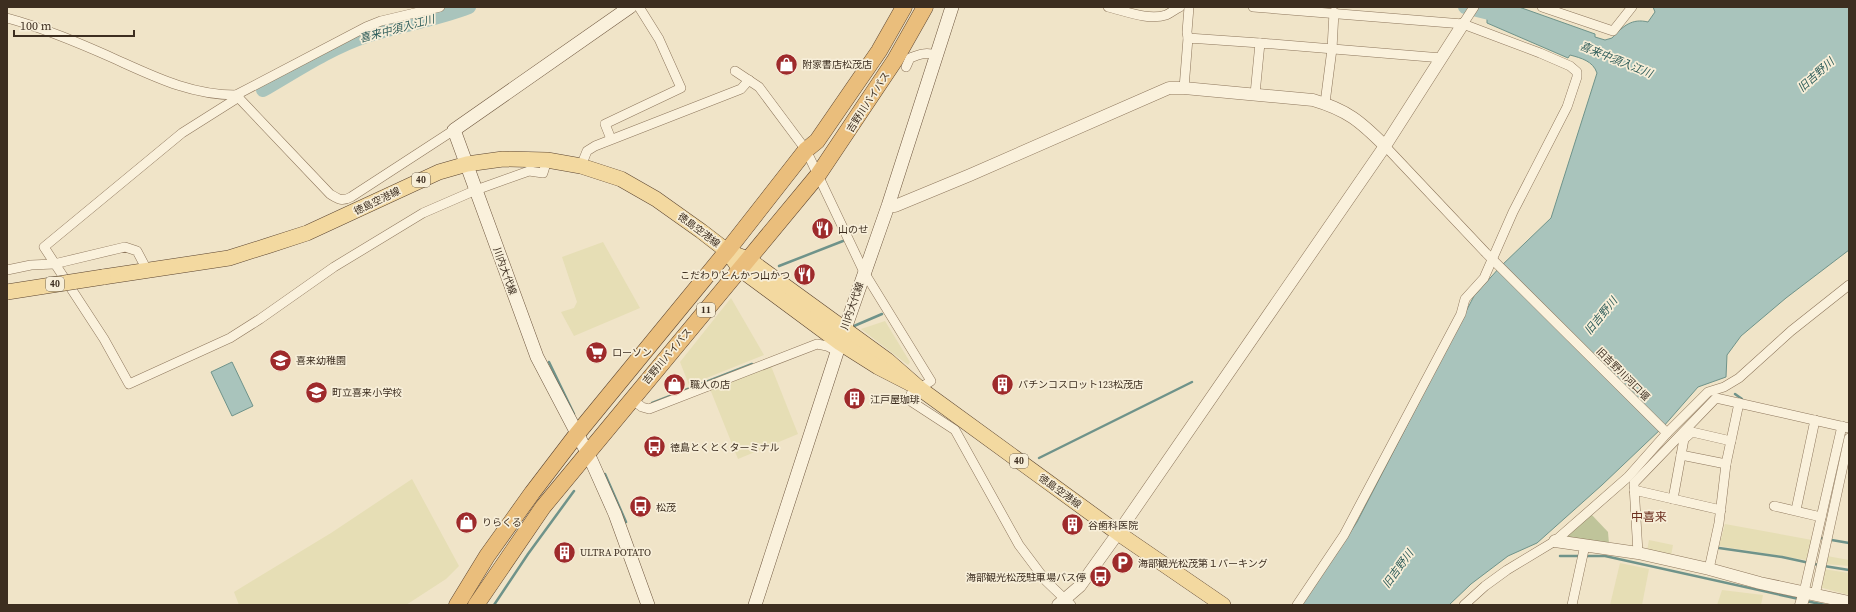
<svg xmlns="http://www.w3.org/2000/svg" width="1856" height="612" font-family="'Source Serif 4','Noto Sans JP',serif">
<rect width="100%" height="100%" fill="#f0e4c8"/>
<g fill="#e6deb5">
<polygon points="603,242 640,308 574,336 561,312 574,308 577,302 562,257"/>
<polygon points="731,298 764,355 689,385 680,362"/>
<polygon points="885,321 910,362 908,365 861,329"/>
<polygon points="771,366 798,434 738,459 710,389"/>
<polygon points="412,479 459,566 446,579 406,605 239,605 234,592 331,533"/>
<polygon points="1725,524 1812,540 1806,560 1719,546"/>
<polygon points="1649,540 1673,545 1671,556 1647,551"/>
<polygon points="1827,556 1849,560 1849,566 1825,564"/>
<polygon points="1620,563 1649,569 1642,605 1610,605"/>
<polygon points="1823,569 1849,573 1849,595 1819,587"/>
<polygon points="1722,590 1763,595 1761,605 1717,605"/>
</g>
<polygon fill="#bfc49a" points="1590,513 1608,532 1609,544 1567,538 1566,536"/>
<g fill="#a9c4bc" stroke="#6f938a">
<path d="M 1487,7 L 1519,7 L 1595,34 L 1595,37 L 1605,40 L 1612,38 C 1623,26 1632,18 1648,22 L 1655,12 L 1653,7 L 1849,7 L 1849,250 L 1786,298 L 1741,336 L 1727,355 L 1726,377 L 1698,387 L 1663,427 L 1602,485 L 1537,543 L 1508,556 L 1471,584 L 1449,605 L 1302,605 L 1357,522 L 1474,296 L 1500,267 L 1551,218 L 1597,73 C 1593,61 1581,58 1570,55 L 1568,58 L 1487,23 Z"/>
<polygon points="232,362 253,406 232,416 211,372"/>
</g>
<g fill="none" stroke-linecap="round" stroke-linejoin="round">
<g stroke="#6f938a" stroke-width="2.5">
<polyline points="779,266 843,241"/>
<polyline points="854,326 882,314"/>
<polyline points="549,362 574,414"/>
<polyline points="1735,394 1742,399"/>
<polyline points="652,403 752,364"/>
<polyline points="1039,458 1192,382"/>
<polyline points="605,474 626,522"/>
<polyline points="1820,538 1849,543"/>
<polyline points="1719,548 1782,557 1819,565"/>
<polyline points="1560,556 1580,556"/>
<polyline points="1585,556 1605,556 1799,599"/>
<polyline points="1824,566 1849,570"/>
<polyline points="1806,601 1825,605"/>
<polyline points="494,605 528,554 574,491"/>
</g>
<g stroke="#a9c4bc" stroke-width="14">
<polyline points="1465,7 1505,17"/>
<path d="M 263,90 C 296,71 330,48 366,36 C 400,25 436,20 469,7"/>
</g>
<defs>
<g id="minor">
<path d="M 1108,7 C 1125,11 1149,21 1166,15 C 1171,13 1175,9 1180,7"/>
<polyline points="1253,7 1463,24 1540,53 1570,66 1577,72 1577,77 1567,107 1513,212 1484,278 1465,299 1461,314 1344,535 1297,605"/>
<polyline points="1542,7 1613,31 1632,7"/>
<path d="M 7,18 C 44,28 79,43 115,59 C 155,77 191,95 236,95 L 330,194 C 338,199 342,202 351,197 L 454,130"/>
<polyline points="1463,24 1474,7"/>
<polyline points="1188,38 1187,32 1189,7"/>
<path d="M 906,67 L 910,58 C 920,54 926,52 936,55"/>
<polyline points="735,71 759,87 806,150 864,272 931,381 911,394 909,400 955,430 1019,545 1046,581 1071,605"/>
<polyline points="1184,88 1188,38 1260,43"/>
<polyline points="1255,94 1260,43 1442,58"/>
<polyline points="236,95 366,27 381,21 440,7"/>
<polyline points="239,97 182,133 44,247 104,339 129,384 230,338 260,319 334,267 423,213 476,190 529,171 543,173 547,160"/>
<polyline points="1325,103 1332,49 1334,12"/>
<polyline points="611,139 605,124 681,88 659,39 639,7"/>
<polyline points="1385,146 1486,253 1667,433"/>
<polyline points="581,166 587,151 595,146 741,89 749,80"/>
<polyline points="7,270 31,265 54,264 125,247 137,251 147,270"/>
<polyline points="631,399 642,407 649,409 817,344 827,346 837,351"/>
<polyline points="1681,455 1726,464"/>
<polyline points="1634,483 1716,398 1849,428"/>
<polyline points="1634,485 1638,553"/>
<polyline points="1634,490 1673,499 1684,439 1692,432 1731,441"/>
<polyline points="1673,499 1721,510"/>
<polyline points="1774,506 1821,517"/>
<polyline points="1796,510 1815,420"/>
<polyline points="1709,569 1719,523 1726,464 1739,403"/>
<polyline points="1804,592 1842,426"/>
<polyline points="1815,595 1849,438"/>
<polyline points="1464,605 1485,586 1507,570 1555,541 1628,477 1667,433 1708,392 1724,387 1739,378 1791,331 1849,285"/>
<polyline points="1572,605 1585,545"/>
</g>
<g id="tertiary">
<path d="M 888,206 L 895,206 L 970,175 L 1169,88 L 1184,88 L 1313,100 C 1347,110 1360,121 1385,146"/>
<polyline points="1555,541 1638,553 1709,569 1760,583 1849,602"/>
<polyline points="1058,605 1080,586 1118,533 1385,146 1463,24"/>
<polyline points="1801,605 1805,592"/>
</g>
<g id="secondary">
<polyline points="630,7 454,130 537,357 591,460 615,514 648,605"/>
<polyline points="755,605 840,343 888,206 952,7"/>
</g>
<g id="primary">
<polyline points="737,255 748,259 887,360 919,388 1118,533 1223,605"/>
<polyline points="103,277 229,258 267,246 307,233 439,172 467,164 503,159 547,160 581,166 621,179 656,199 701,231 727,251 740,269 840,343 878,367 919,388"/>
</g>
<g id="trunk">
<polyline points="457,605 487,556 532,493 577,434 727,251 806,150 817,141 879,51 904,7"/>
<polyline points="476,605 543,507 818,175 895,60 925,7"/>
</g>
</defs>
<use href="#minor" stroke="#8d765c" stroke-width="10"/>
<use href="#tertiary" stroke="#8d765c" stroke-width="13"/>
<use href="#secondary" stroke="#6f573f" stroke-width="14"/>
<use href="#primary" stroke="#5b4430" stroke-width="16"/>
<use href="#trunk" stroke="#5b4430" stroke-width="17"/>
<use href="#minor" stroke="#faf1dc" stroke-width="9"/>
<use href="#tertiary" stroke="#faf1dc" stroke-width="12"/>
<use href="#secondary" stroke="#faf1dc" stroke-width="13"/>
<use href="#primary" stroke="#f3d9a0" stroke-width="15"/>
<use href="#trunk" stroke="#eabe7c" stroke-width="16"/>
<defs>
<polyline id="primary-bridge" points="7,292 103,277"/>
</defs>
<use href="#primary-bridge" stroke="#5b4430" stroke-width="16" stroke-linecap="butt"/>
<use href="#primary-bridge" stroke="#f3d9a0" stroke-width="15"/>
</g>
<defs>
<symbol id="shop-disc" viewBox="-11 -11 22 22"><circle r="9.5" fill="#9e2a2b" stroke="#f7eed8"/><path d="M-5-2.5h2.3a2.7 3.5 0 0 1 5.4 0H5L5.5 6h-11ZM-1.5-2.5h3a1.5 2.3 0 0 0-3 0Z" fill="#fff"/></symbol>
<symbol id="restaurant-disc" viewBox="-11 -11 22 22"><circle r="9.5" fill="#9e2a2b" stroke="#f7eed8"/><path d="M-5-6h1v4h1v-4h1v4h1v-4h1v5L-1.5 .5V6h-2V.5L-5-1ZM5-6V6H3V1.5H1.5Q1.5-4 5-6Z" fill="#fff"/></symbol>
<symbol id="supermarket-disc" viewBox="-11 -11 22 22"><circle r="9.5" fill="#9e2a2b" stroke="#f7eed8"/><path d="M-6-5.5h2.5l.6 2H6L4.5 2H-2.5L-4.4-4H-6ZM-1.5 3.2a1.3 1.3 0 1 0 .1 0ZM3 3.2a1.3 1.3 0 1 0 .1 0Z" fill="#fff"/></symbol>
<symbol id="school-disc" viewBox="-11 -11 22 22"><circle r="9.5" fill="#9e2a2b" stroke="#f7eed8"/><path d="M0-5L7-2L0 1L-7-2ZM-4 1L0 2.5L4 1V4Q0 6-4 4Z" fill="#fff"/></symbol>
<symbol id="building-disc" viewBox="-11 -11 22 22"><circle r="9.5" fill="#9e2a2b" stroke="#f7eed8"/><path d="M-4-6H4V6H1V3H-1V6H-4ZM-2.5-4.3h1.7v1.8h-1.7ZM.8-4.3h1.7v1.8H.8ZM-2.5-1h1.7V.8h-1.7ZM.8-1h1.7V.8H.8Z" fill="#fff"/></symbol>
<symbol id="bus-disc" viewBox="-11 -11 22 22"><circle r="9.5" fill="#9e2a2b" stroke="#f7eed8"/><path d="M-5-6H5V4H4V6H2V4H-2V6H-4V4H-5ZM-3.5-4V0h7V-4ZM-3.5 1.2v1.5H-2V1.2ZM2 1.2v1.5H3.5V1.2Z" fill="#fff"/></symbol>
<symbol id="parking-disc" viewBox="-11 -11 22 22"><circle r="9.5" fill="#9e2a2b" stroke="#f7eed8"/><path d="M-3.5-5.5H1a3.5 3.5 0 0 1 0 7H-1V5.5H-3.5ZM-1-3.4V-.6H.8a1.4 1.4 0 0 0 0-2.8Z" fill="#fff"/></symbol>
</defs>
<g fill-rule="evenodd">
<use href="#shop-disc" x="774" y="52" width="25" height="25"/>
<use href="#restaurant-disc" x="810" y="216" width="25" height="25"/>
<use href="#restaurant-disc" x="792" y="262" width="25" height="25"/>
<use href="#supermarket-disc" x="584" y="340" width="25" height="25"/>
<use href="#school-disc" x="268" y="348" width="25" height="25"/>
<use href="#shop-disc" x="662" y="372" width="25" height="25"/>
<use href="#building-disc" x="990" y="372" width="25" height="25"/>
<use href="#school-disc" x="304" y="380" width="25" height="25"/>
<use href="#building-disc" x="842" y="386" width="25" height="25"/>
<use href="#bus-disc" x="642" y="434" width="25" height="25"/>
<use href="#bus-disc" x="628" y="494" width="25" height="25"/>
<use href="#shop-disc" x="454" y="510" width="25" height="25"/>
<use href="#building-disc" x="1060" y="512" width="25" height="25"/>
<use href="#building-disc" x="552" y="540" width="25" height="25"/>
<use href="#parking-disc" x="1110" y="550" width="25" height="25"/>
<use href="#bus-disc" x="1088" y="564" width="25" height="25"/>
</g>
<g text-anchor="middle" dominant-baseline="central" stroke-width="3.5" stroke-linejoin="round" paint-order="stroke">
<g fill="#f7eed8" stroke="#756857" stroke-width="1">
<rect x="412" y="173" width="18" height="14" rx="3"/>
<rect x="46" y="277" width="18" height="14" rx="3"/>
<rect x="697" y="303" width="18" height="14" rx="3"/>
<rect x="1010" y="454" width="18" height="14" rx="3"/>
</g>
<g font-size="9" font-weight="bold" fill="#3d2e20">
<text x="421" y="180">40</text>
<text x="55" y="284">40</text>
<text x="706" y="310">11</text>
<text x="1019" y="461">40</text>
</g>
<g font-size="10" fill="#3d2e20" stroke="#f7eed8" text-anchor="start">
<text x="802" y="64">附家書店松茂店</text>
<text x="838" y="229">山のせ</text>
<text x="790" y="275" text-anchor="end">こだわりとんかつ山かつ</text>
<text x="612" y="352">ローソン</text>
<text x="296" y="360">喜来幼稚園</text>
<text x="690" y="384">職人の店</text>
<text x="1018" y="384">パチンコスロット123松茂店</text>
<text x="332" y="392">町立喜来小学校</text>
<text x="870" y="399">江戸屋珈琲</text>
<text x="670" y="447">徳島とくとくターミナル</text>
<text x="656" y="507">松茂</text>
<text x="482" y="522">りらくる</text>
<text x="1088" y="525">谷歯科医院</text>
<text x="580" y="552">ULTRA POTATO</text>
<text x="1138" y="563">海部観光松茂第１パーキング</text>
<text x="1086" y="577" text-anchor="end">海部観光松茂駐車場バス停</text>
</g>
<g font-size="10" fill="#3d2e20" stroke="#f7eed8">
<text transform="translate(868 102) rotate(-57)">吉野川バイパス</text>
<text transform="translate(377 201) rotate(-26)">徳島空港線</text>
<text transform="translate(699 230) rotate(37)">徳島空港線</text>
<text transform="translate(505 271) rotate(70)">川内大代線</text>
<text transform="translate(852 306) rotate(-71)">川内大代線</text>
<text transform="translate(667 356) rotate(-50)">吉野川バイパス</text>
<text transform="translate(1623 374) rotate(45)">旧吉野川河口堰</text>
<text transform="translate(1060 491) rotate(36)">徳島空港線</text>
</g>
<g font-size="11" font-style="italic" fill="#2f5d5a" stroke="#f7eed8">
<text transform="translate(397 29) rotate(-15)">喜来中須入江川</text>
<text transform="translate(1616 60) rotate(22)">喜来中須入江川</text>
<text transform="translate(1816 75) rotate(-42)">旧吉野川</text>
<text transform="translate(1601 316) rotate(-51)">旧吉野川</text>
<text transform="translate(1398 569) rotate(-54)">旧吉野川</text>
</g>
<g font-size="12" fill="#6b2e1e" stroke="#f7eed8">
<text x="1649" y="517">中喜来</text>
</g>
</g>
<rect width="1856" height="612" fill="none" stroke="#3d2e20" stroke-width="16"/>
<path d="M14 30v6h120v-6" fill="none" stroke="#3d2e20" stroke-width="2"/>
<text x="20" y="30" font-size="12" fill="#3d2e20" stroke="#f7eed8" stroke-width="3" paint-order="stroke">100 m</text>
</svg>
